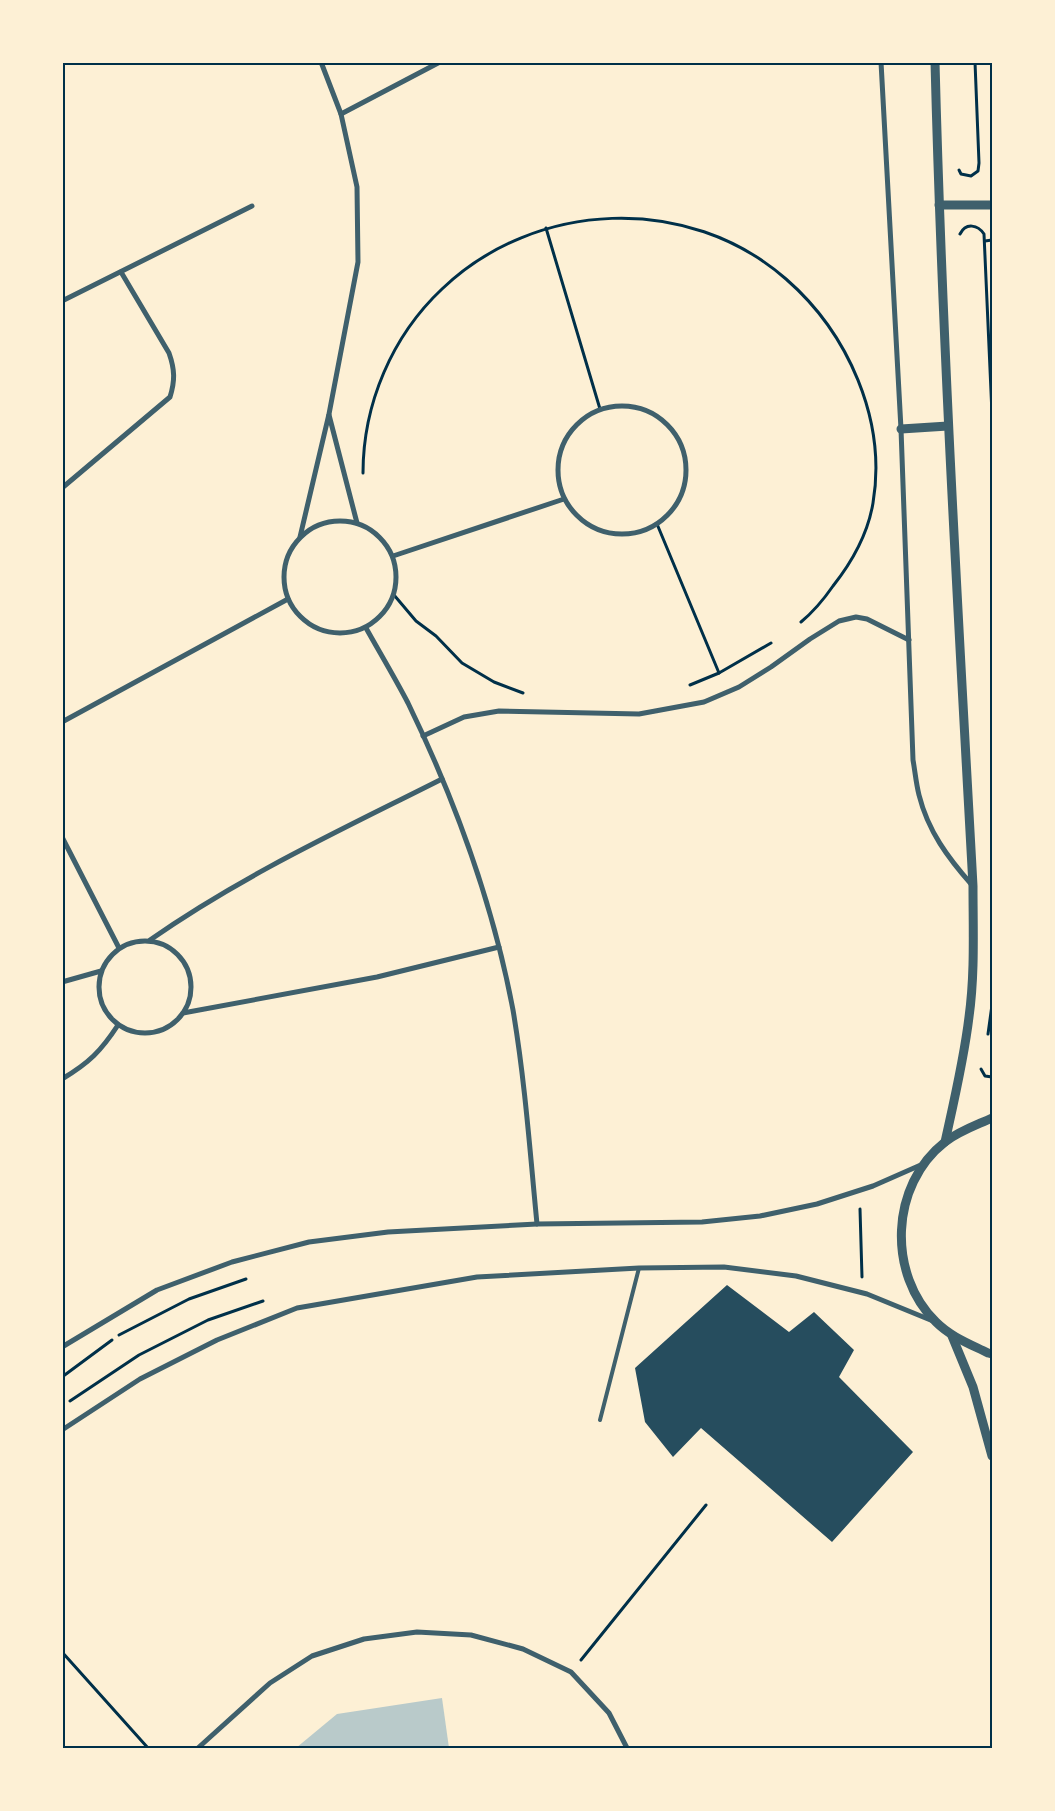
<svg xmlns="http://www.w3.org/2000/svg" width="1055" height="1811" font-family="'Space Grotesk',sans-serif">
<rect width="100%" height="100%" fill="#fdf0d5"/>
<polygon fill="#b9caca" points="442,1698 449,1748 296,1748 337,1714"/>
<polygon fill="#264d5e" points="727,1285 789,1332 814,1312 854,1350 839,1377 913,1452 832,1542 701,1428 673,1457 645,1422 635,1368"/>
<g fill="none" stroke-linecap="round" stroke-linejoin="round">
<g stroke="#003049" stroke-width="3">
<polyline points="959,170 961,174 971,176 978,171 979,163 975,62"/>
<polyline points="546,228 600,409"/>
<path d="M 960,234 C 966,222 978,225 984,234 L 992,414"/>
<polyline points="985,241 992,240"/>
<path d="M 363,473 C 363,404 392,336 442,289 C 535,200 688,193 786,279 C 848,333 887,420 873,503 C 868,533 852,562 833,586 C 824,599 813,612 801,622"/>
<polyline points="657,524 719,673"/>
<polyline points="394,595 416,621 436,636 462,663 494,682 523,693"/>
<polyline points="690,685 719,673 771,643"/>
<polyline points="988,1034 992,1005"/>
<polyline points="981,1069 985,1076 992,1077"/>
<polyline points="860,1209 862,1277"/>
<polyline points="119,1335 189,1299 246,1279"/>
<polyline points="62,1377 112,1340"/>
<polyline points="70,1401 139,1355 208,1320 263,1301"/>
<polyline points="62,1652 148,1748"/>
<polyline points="581,1660 706,1505"/>
</g>
<polyline stroke="#3f606c" stroke-width="4" points="600,1420 639,1268"/>
<g stroke="#3f606c" stroke-width="5">
<path d="M 881,62 L 901,429 L 913,760 C 915,771 916,783 919,795 C 928,831 948,858 972,885"/>
<polyline points="341,114 440,62"/>
<polyline points="62,301 252,206"/>
<circle cx="622" cy="470" r="64"/>
<polyline points="329,415 357,523"/>
<path d="M 62,488 L 170,397 C 175,381 175,370 169,353 L 121,272"/>
<circle cx="340" cy="577" r="56"/>
<polyline points="300,537 329,414 358,262 357,187 341,114 321,62"/>
<polyline points="393,556 564,499"/>
<path d="M 366,628 C 380,653 395,678 408,703 C 455,800 493,904 513,1010 C 525,1081 530,1152 537,1224"/>
<polyline points="62,722 288,599"/>
<polyline points="423,736 464,717 499,711 639,714 704,702 739,687 771,667 810,639 839,621 856,617 867,619 909,640"/>
<polyline points="62,837 119,948"/>
<path d="M 150,940 C 241,876 343,829 442,779"/>
<circle cx="145" cy="987" r="46"/>
<polyline points="62,982 101,971"/>
<polyline points="183,1013 377,977 499,947"/>
<path d="M 62,1079 C 89,1063 101,1051 118,1025"/>
<polyline points="62,1347 157,1290 232,1262 309,1242 388,1232 537,1224 702,1222 760,1216 817,1204 873,1186 923,1164"/>
<polyline points="62,1430 140,1379 217,1340 297,1308 477,1277 639,1268 724,1267 796,1276 867,1294 933,1321"/>
<polyline points="198,1748 270,1683 312,1656 364,1639 417,1632 471,1635 523,1649 571,1672 609,1713 627,1748"/>
</g>
<g stroke="#3f606c" stroke-width="9">
<path d="M 935,62 C 942,337 958,612 973,886 C 973,930 975,974 969,1017 C 964,1059 954,1101 945,1142"/>
<polyline points="939,205 992,205"/>
<polyline points="901,429 948,426"/>
<path d="M 992,1118 C 977,1125 959,1131 945,1142 C 890,1185 887,1274 936,1322 C 951,1337 970,1344 988,1353 L 992,1354"/>
<polyline points="952,1336 973,1387 992,1456"/>
</g>
</g>
<rect width="1055" height="1811" fill="none" stroke="#fdf0d5" stroke-width="128"/>
<rect x="64" y="64" width="927" height="1683" fill="none" stroke="#003049" stroke-width="2"/>
</svg>
